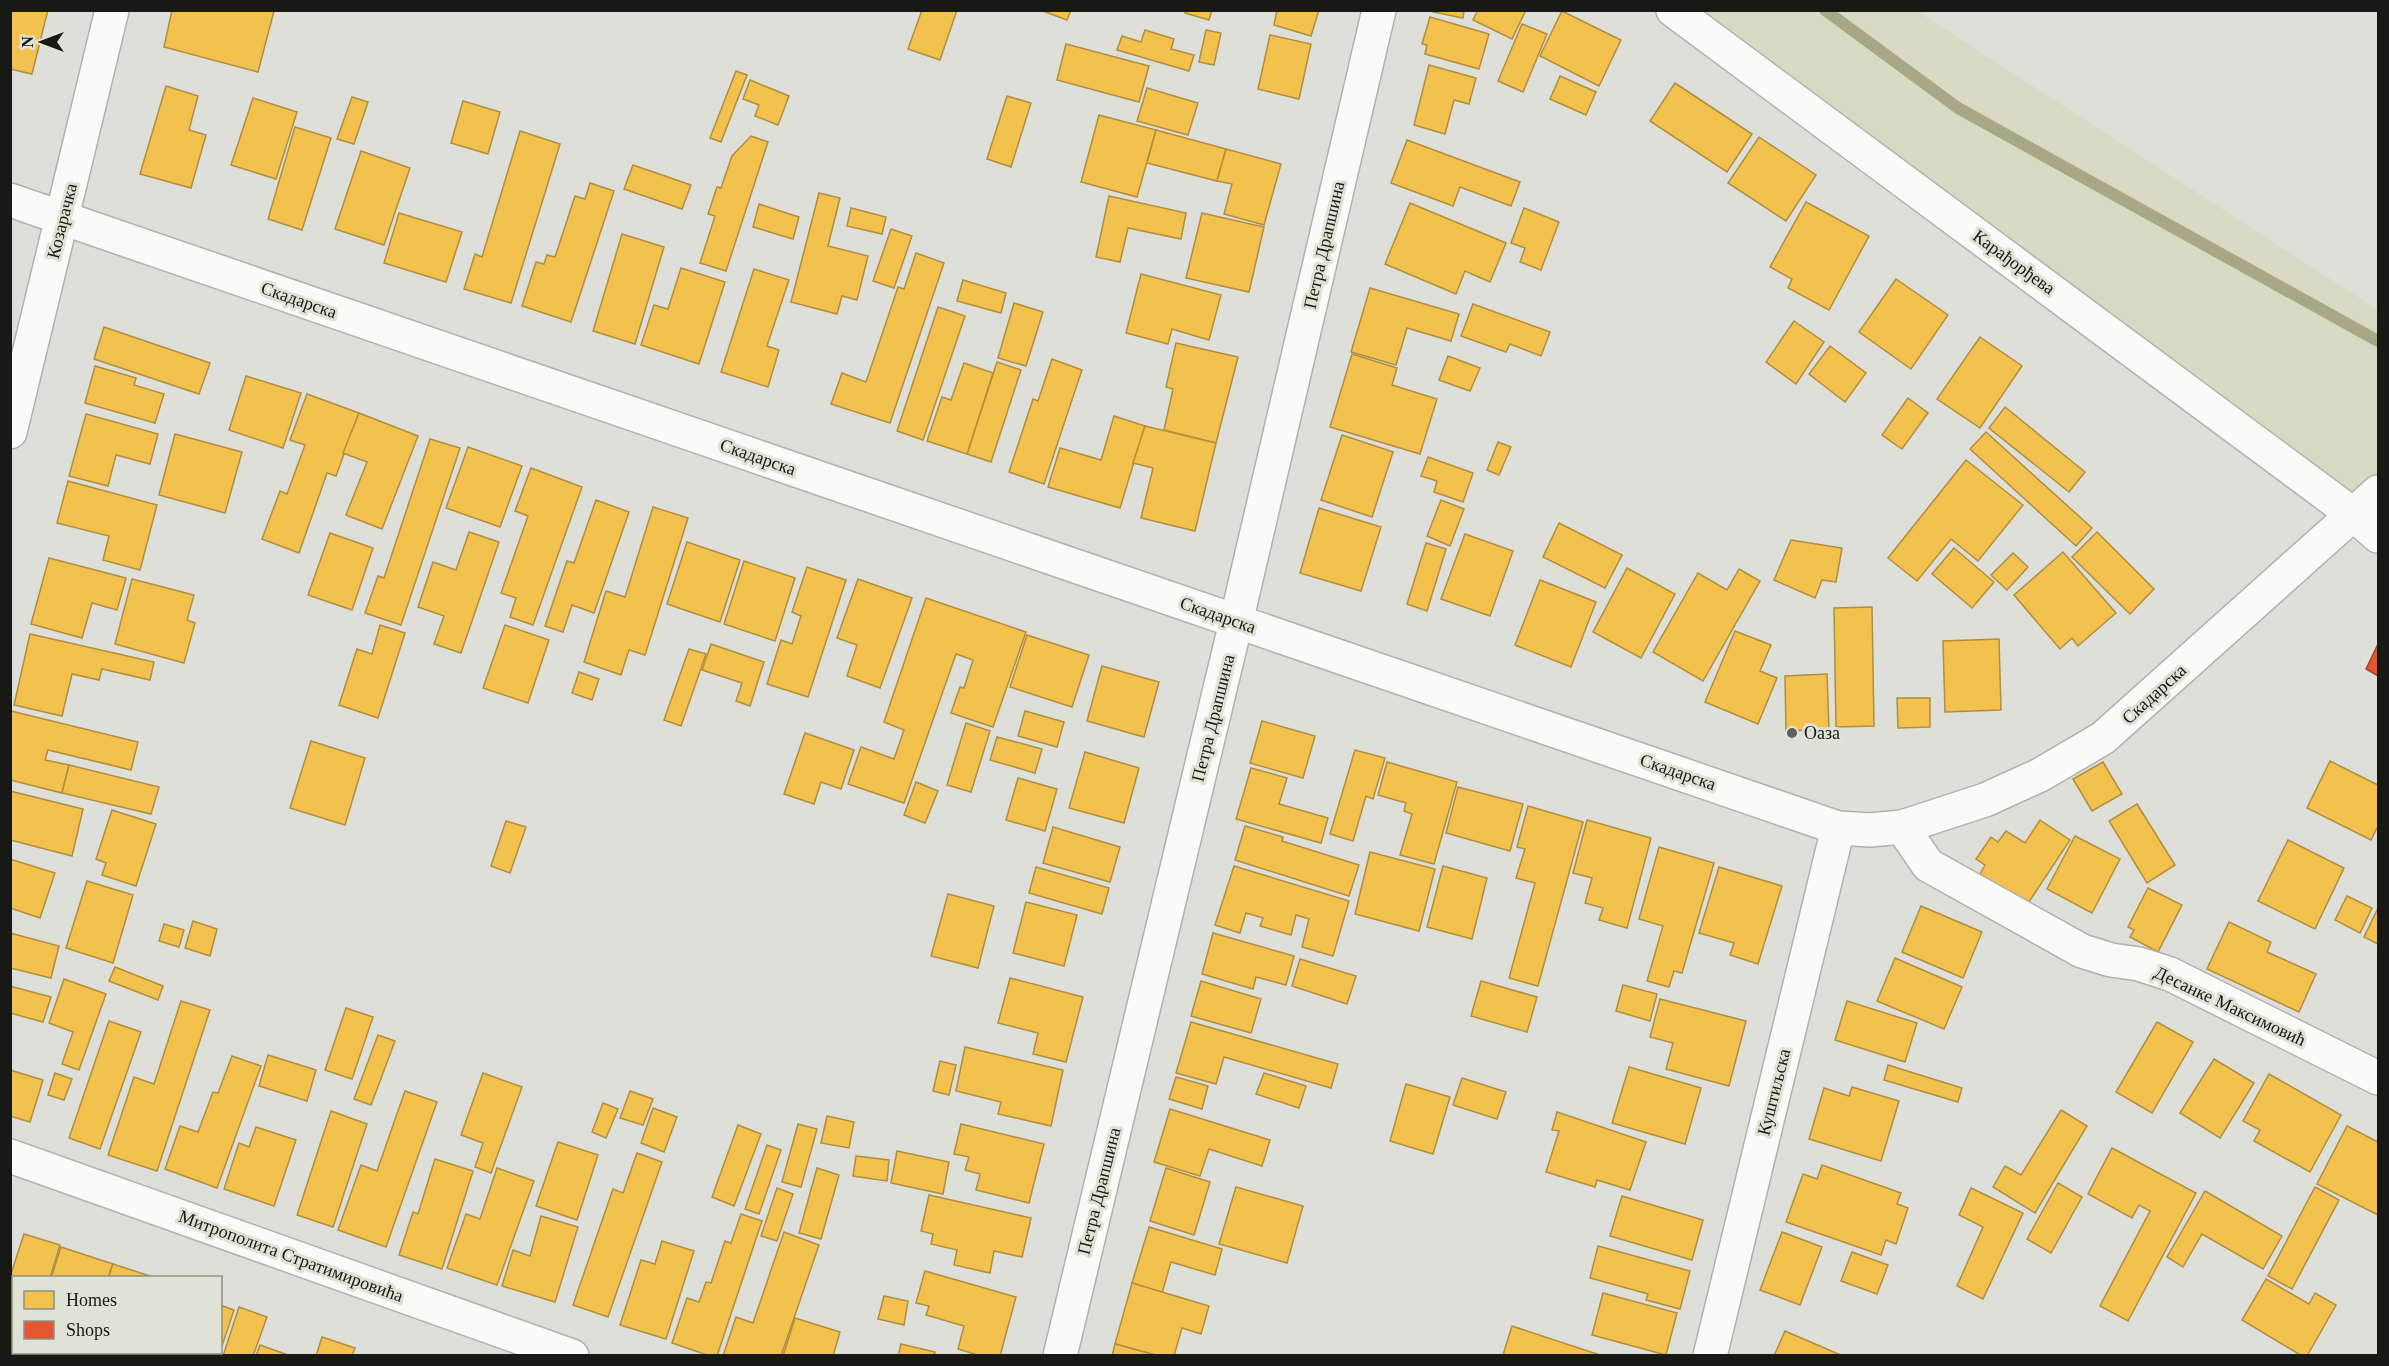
<svg xmlns="http://www.w3.org/2000/svg" width="2389" height="1366" font-family="'Times New Roman',serif">
<rect width="100%" height="100%" fill="#dfdfd9"/>
<polygon fill="#d9dac4" points="1670,11 1917,11 2378,310 2378,491 2353,514"/>
<g fill="#f2c14e" stroke="#b18e3d" stroke-width="1.5">
<polygon points="10,10 48,10 32,74 10,69"/>
<polygon points="172,10 274,11 258,72 164,47"/>
<polygon points="922,10 957,10 940,60 908,49"/>
<polygon points="1040,10 1071,10 1067,20"/>
<polygon points="1186,10 1212,10 1209,20 1185,13"/>
<polygon points="1277,10 1319,10 1311,36 1274,25"/>
<polygon points="1433,10 1464,10 1463,18 1433,12"/>
<polygon points="1478,10 1526,10 1512,39 1473,20"/>
<polygon points="1562,11 1621,40 1599,86 1540,56"/>
<polygon points="1430,17 1489,34 1479,69 1425,54 1427,45 1422,44"/>
<polygon points="1522,24 1547,34 1523,92 1498,81"/>
<polygon points="1145,30 1174,39 1171,49 1194,55 1189,71 1117,50 1122,36 1141,42"/>
<polygon points="1206,30 1221,33 1214,65 1199,62"/>
<polygon points="1270,35 1311,44 1299,99 1258,89"/>
<polygon points="1066,44 1149,66 1139,102 1057,80"/>
<polygon points="1429,65 1476,78 1469,104 1454,100 1445,134 1414,125"/>
<polygon points="736,71 747,75 721,142 710,138"/>
<polygon points="1560,76 1596,92 1586,115 1550,99"/>
<polygon points="750,80 789,96 778,125 755,116 759,105 743,99"/>
<polygon points="1675,83 1752,134 1727,172 1650,121"/>
<polygon points="166,86 198,96 189,130 206,135 191,188 140,174"/>
<polygon points="1147,88 1198,103 1188,135 1137,121"/>
<polygon points="1007,96 1031,103 1011,167 987,159"/>
<polygon points="352,97 368,102 354,144 337,139"/>
<polygon points="253,98 297,112 276,179 231,165"/>
<polygon points="463,101 500,112 488,154 451,143"/>
<polygon points="1099,115 1156,130 1137,197 1081,182"/>
<polygon points="295,127 331,138 302,230 268,219"/>
<polygon points="1156,130 1226,149 1217,181 1147,163"/>
<polygon points="520,131 560,144 511,303 464,289 475,254 482,257"/>
<polygon points="751,136 768,142 726,271 700,263 715,216 708,214 717,187 721,188 732,156"/>
<polygon points="1759,137 1816,175 1786,221 1728,183"/>
<polygon points="1407,140 1520,182 1511,206 1460,187 1453,206 1391,183"/>
<polygon points="1226,149 1281,164 1264,225 1224,214 1232,184 1217,181"/>
<polygon points="361,151 410,168 384,245 335,229"/>
<polygon points="633,165 691,185 682,209 624,189"/>
<polygon points="590,183 614,191 571,322 522,306 536,262 544,264 547,255 555,257 575,196 585,199"/>
<polygon points="819,193 840,198 828,246 868,256 857,300 842,296 837,314 791,302"/>
<polygon points="1109,196 1186,213 1181,239 1128,228 1120,262 1096,257"/>
<polygon points="1806,202 1869,236 1829,310 1788,288 1792,279 1770,267"/>
<polygon points="1410,203 1506,243 1490,282 1465,271 1456,294 1385,264"/>
<polygon points="759,204 799,217 793,239 753,227"/>
<polygon points="851,208 886,217 882,234 847,226"/>
<polygon points="1524,208 1559,222 1541,270 1520,262 1525,248 1511,243"/>
<polygon points="399,213 462,232 446,282 384,263"/>
<polygon points="1202,213 1264,227 1249,292 1186,278"/>
<polygon points="891,229 912,236 894,288 873,281"/>
<polygon points="622,234 664,247 635,344 593,331"/>
<polygon points="916,253 944,263 890,423 831,404 842,373 866,382 898,287 904,289"/>
<polygon points="681,268 725,282 699,364 641,345 654,305 668,309"/>
<polygon points="754,269 789,280 767,346 779,350 768,387 721,372"/>
<polygon points="1141,274 1221,295 1209,340 1172,329 1168,344 1126,333"/>
<polygon points="1896,279 1948,315 1911,369 1859,332"/>
<polygon points="963,280 1006,293 1001,313 957,301"/>
<polygon points="1370,288 1459,314 1451,341 1407,328 1396,365 1351,352"/>
<polygon points="1014,303 1043,312 1026,366 998,358"/>
<polygon points="1473,304 1550,332 1541,356 1510,344 1506,352 1461,336"/>
<polygon points="938,307 965,316 923,440 897,431"/>
<polygon points="1794,321 1824,342 1796,384 1766,362"/>
<polygon points="104,327 210,363 199,394 94,359"/>
<polygon points="1980,337 2022,366 1980,428 1937,399"/>
<polygon points="1176,343 1238,357 1216,443 1164,430 1173,389 1166,387"/>
<polygon points="1830,346 1866,373 1845,402 1809,374"/>
<polygon points="1352,354 1397,368 1392,385 1437,399 1420,454 1330,427"/>
<polygon points="1448,356 1480,368 1470,391 1439,380"/>
<polygon points="1052,359 1082,370 1044,484 1009,472 1033,399 1038,401"/>
<polygon points="997,362 1021,370 991,462 967,454"/>
<polygon points="964,363 993,373 967,454 927,441 942,397 951,400"/>
<polygon points="95,366 136,378 134,385 164,394 155,423 85,403"/>
<polygon points="246,376 301,393 283,448 229,430"/>
<polygon points="307,394 359,413 336,476 327,473 299,553 262,539 280,491 287,494 305,445 290,440"/>
<polygon points="1908,398 1928,413 1902,449 1882,435"/>
<polygon points="2005,407 2085,472 2069,492 1989,428"/>
<polygon points="359,413 418,436 382,529 346,515 367,462 343,453"/>
<polygon points="86,414 158,434 150,464 116,455 108,486 69,476"/>
<polygon points="1114,416 1145,426 1120,508 1048,487 1060,448 1101,460"/>
<polygon points="1145,426 1216,443 1195,531 1141,518 1153,468 1133,463"/>
<polygon points="1986,432 2092,528 2076,546 1970,449"/>
<polygon points="175,434 242,452 225,513 159,495"/>
<polygon points="1342,435 1393,452 1372,517 1321,500"/>
<polygon points="430,439 460,448 401,625 365,613 378,576 384,578"/>
<polygon points="1498,442 1511,447 1499,475 1487,470"/>
<polygon points="468,447 522,466 500,527 446,508"/>
<polygon points="1428,457 1473,473 1463,502 1434,492 1437,481 1421,476"/>
<polygon points="1966,460 2023,505 1978,561 1951,539 1917,581 1888,558"/>
<polygon points="531,468 582,487 533,625 510,617 516,598 501,593 528,516 515,511"/>
<polygon points="68,481 157,505 140,570 103,560 109,536 57,523"/>
<polygon points="596,500 629,512 594,613 572,605 563,632 545,626 567,561 574,563"/>
<polygon points="1441,500 1464,509 1450,546 1427,536"/>
<polygon points="653,507 688,518 645,655 629,650 621,675 584,662 606,591 625,597"/>
<polygon points="1319,508 1381,527 1361,591 1300,573"/>
<polygon points="1559,523 1622,555 1605,588 1543,557"/>
<polygon points="469,532 499,542 461,653 434,644 444,616 418,607 433,562 456,570"/>
<polygon points="2097,532 2154,589 2130,614 2072,557"/>
<polygon points="330,533 373,548 352,610 308,595"/>
<polygon points="1465,534 1513,551 1490,616 1441,599"/>
<polygon points="1791,540 1842,548 1836,582 1822,580 1815,598 1774,580"/>
<polygon points="687,542 740,560 720,622 667,604"/>
<polygon points="1426,543 1446,549 1427,611 1407,604"/>
<polygon points="1954,548 1994,582 1972,608 1932,574"/>
<polygon points="2063,552 2116,613 2078,646 2072,638 2060,649 2014,595"/>
<polygon points="2013,553 2028,567 2007,590 1991,575"/>
<polygon points="49,558 126,578 117,610 92,603 82,638 31,624"/>
<polygon points="744,561 795,578 775,641 724,624"/>
<polygon points="807,567 846,580 808,697 767,684 781,640 792,644 801,616 792,612"/>
<polygon points="1627,568 1675,594 1641,658 1593,632"/>
<polygon points="1739,569 1760,581 1703,681 1653,652 1698,573 1727,590"/>
<polygon points="132,579 194,595 187,620 195,623 184,663 115,644"/>
<polygon points="858,579 912,598 880,688 847,676 857,645 837,638"/>
<polygon points="1540,580 1596,602 1571,667 1515,645"/>
<polygon points="926,598 1026,632 993,727 951,713 960,687 964,688 973,660 956,654 904,803 848,784 861,747 894,759 904,730 884,722"/>
<polygon points="1872,607 1874,726 1836,727 1834,608"/>
<polygon points="380,625 405,633 378,718 339,705 357,649 372,654"/>
<polygon points="505,625 549,640 528,703 483,688"/>
<polygon points="1735,631 1771,645 1760,671 1777,678 1758,724 1705,702"/>
<polygon points="30,634 154,662 150,680 102,669 99,680 72,674 62,716 14,705"/>
<polygon points="1027,635 1089,655 1072,707 1010,687"/>
<polygon points="1999,639 2001,710 1945,712 1943,641"/>
<polygon points="711,644 764,662 750,706 736,701 742,683 702,670"/>
<polygon points="689,649 706,654 681,726 664,720"/>
<polygon points="1102,666 1159,682 1144,737 1087,721"/>
<polygon points="579,672 599,679 592,700 572,693"/>
<polygon points="1827,674 1829,729 1786,731 1785,676"/>
<polygon points="1897,698 1930,698 1930,727 1898,728"/>
<polygon points="11,711 138,742 131,770 48,750 45,760 69,765 62,793 10,780"/>
<polygon points="1025,711 1064,722 1057,747 1018,736"/>
<polygon points="1262,721 1315,736 1303,778 1250,763"/>
<polygon points="966,723 990,731 971,792 947,785"/>
<polygon points="805,733 854,750 841,789 821,782 814,804 784,794"/>
<polygon points="997,737 1042,749 1035,773 990,760"/>
<polygon points="311,741 365,758 345,825 290,808"/>
<polygon points="1355,750 1385,758 1373,799 1366,796 1353,841 1330,834"/>
<polygon points="1085,752 1139,768 1124,823 1069,808"/>
<polygon points="2330,761 2378,785 2378,826 2371,840 2307,808"/>
<polygon points="1387,762 1457,782 1434,864 1400,855 1412,814 1404,811 1406,803 1378,795"/>
<polygon points="2103,762 2122,794 2092,811 2073,779"/>
<polygon points="69,765 159,787 151,814 62,793"/>
<polygon points="1251,768 1287,778 1279,804 1328,818 1321,843 1236,819"/>
<polygon points="1018,778 1057,789 1045,831 1006,820"/>
<polygon points="916,782 938,791 925,823 904,815"/>
<polygon points="1458,787 1523,804 1510,851 1446,833"/>
<polygon points="10,791 83,809 72,856 10,840"/>
<polygon points="2137,804 2175,865 2147,883 2109,821"/>
<polygon points="1528,806 1583,822 1538,986 1509,978 1535,883 1516,878 1525,849 1517,847"/>
<polygon points="112,810 156,824 136,886 102,875 106,863 96,859"/>
<polygon points="1587,820 1651,838 1627,928 1599,920 1603,908 1585,903 1592,878 1573,873"/>
<polygon points="2040,820 2070,840 2027,905 1980,874 1985,865 1976,859 1991,837 1998,842 2006,831 2025,843"/>
<polygon points="506,821 526,827 510,873 491,866"/>
<polygon points="1245,826 1283,837 1282,841 1359,865 1349,896 1235,860"/>
<polygon points="1053,827 1120,847 1110,882 1043,863"/>
<polygon points="2075,836 2120,859 2092,913 2047,889"/>
<polygon points="2288,840 2344,868 2315,929 2258,901"/>
<polygon points="1659,847 1714,863 1682,973 1674,971 1669,987 1647,981 1663,926 1639,919"/>
<polygon points="1370,852 1435,869 1419,931 1355,914"/>
<polygon points="10,859 55,873 40,918 10,908"/>
<polygon points="1234,866 1349,901 1333,956 1302,947 1309,919 1296,915 1291,935 1260,926 1263,918 1246,913 1240,933 1215,925"/>
<polygon points="1443,866 1487,878 1472,939 1427,927"/>
<polygon points="1036,867 1109,888 1102,914 1029,893"/>
<polygon points="1719,867 1782,886 1758,964 1730,955 1734,943 1699,933"/>
<polygon points="87,881 133,895 113,963 66,948"/>
<polygon points="2148,888 2182,905 2158,952 2130,937 2134,930 2128,927"/>
<polygon points="948,894 994,906 978,968 931,956"/>
<polygon points="2347,896 2372,908 2360,933 2335,920"/>
<polygon points="1026,902 1077,915 1064,966 1013,953"/>
<polygon points="1921,906 1982,932 1963,978 1902,952"/>
<polygon points="2378,908 2378,944 2364,937"/>
<polygon points="193,921 217,929 210,956 185,948"/>
<polygon points="2229,922 2271,942 2267,952 2316,974 2299,1012 2207,969"/>
<polygon points="164,924 184,930 179,947 159,941"/>
<polygon points="10,933 59,946 51,978 10,968"/>
<polygon points="1213,933 1294,956 1286,985 1256,977 1253,989 1202,974"/>
<polygon points="1895,958 1962,987 1944,1029 1877,1001"/>
<polygon points="1300,959 1356,976 1347,1004 1292,986"/>
<polygon points="115,967 163,986 158,1000 109,981"/>
<polygon points="1010,978 1083,997 1066,1062 1033,1054 1038,1033 998,1023"/>
<polygon points="64,979 106,994 79,1070 62,1064 73,1032 49,1023"/>
<polygon points="1201,981 1261,999 1251,1033 1191,1016"/>
<polygon points="1481,981 1537,997 1527,1032 1471,1016"/>
<polygon points="1623,985 1657,994 1650,1021 1616,1011"/>
<polygon points="10,986 51,997 43,1022 10,1013"/>
<polygon points="1660,999 1746,1021 1729,1086 1666,1069 1673,1043 1650,1037"/>
<polygon points="181,1001 210,1010 157,1171 108,1155 134,1077 154,1084"/>
<polygon points="1847,1001 1917,1023 1905,1062 1835,1040"/>
<polygon points="346,1008 373,1017 352,1079 325,1070"/>
<polygon points="109,1021 141,1032 100,1149 69,1138"/>
<polygon points="1191,1022 1338,1064 1331,1088 1224,1057 1216,1084 1176,1073"/>
<polygon points="2157,1022 2193,1042 2152,1113 2116,1092"/>
<polygon points="378,1035 395,1041 371,1105 354,1099"/>
<polygon points="965,1047 1063,1070 1051,1126 998,1114 1001,1102 956,1091"/>
<polygon points="268,1055 316,1070 307,1101 259,1086"/>
<polygon points="232,1056 261,1066 217,1188 165,1169 180,1126 198,1132 213,1092 218,1093"/>
<polygon points="2214,1059 2254,1083 2220,1138 2180,1113"/>
<polygon points="940,1061 956,1065 949,1095 933,1091"/>
<polygon points="1888,1065 1962,1088 1958,1102 1884,1080"/>
<polygon points="1629,1067 1701,1088 1685,1144 1612,1123"/>
<polygon points="10,1070 43,1080 30,1122 10,1116"/>
<polygon points="55,1073 72,1079 64,1100 48,1095"/>
<polygon points="483,1073 522,1087 491,1173 475,1167 483,1143 461,1135"/>
<polygon points="1264,1073 1306,1086 1299,1108 1256,1094"/>
<polygon points="2269,1074 2341,1115 2310,1172 2254,1141 2260,1130 2243,1121"/>
<polygon points="1176,1077 1208,1086 1202,1109 1169,1099"/>
<polygon points="1462,1078 1506,1092 1497,1119 1453,1105"/>
<polygon points="1406,1084 1450,1097 1433,1154 1390,1141"/>
<polygon points="1852,1087 1899,1101 1881,1161 1809,1139 1824,1088 1849,1096"/>
<polygon points="405,1091 437,1102 386,1247 338,1230 361,1165 377,1171"/>
<polygon points="630,1091 653,1099 643,1125 620,1118"/>
<polygon points="603,1103 618,1109 606,1138 592,1132"/>
<polygon points="653,1108 677,1117 664,1152 641,1143"/>
<polygon points="1170,1109 1270,1140 1262,1166 1209,1149 1200,1176 1154,1162"/>
<polygon points="2061,1110 2087,1126 2035,1213 1993,1187 2005,1166 2021,1175"/>
<polygon points="331,1111 367,1124 333,1227 297,1215"/>
<polygon points="1557,1112 1646,1142 1630,1190 1597,1180 1595,1187 1546,1172 1559,1131 1552,1130"/>
<polygon points="827,1116 854,1122 849,1148 821,1143"/>
<polygon points="798,1124 817,1129 801,1187 782,1182"/>
<polygon points="961,1124 1044,1144 1029,1203 976,1190 980,1174 965,1170 969,1157 954,1154"/>
<polygon points="738,1125 761,1134 734,1206 712,1197"/>
<polygon points="2347,1126 2378,1142 2378,1215 2317,1184"/>
<polygon points="256,1127 296,1140 274,1206 224,1189 239,1143 249,1147"/>
<polygon points="558,1142 598,1155 577,1220 536,1206"/>
<polygon points="767,1145 781,1150 759,1214 745,1209"/>
<polygon points="2112,1148 2196,1193 2128,1321 2100,1306 2150,1211 2139,1205 2132,1218 2088,1194"/>
<polygon points="897,1151 949,1162 943,1194 891,1183"/>
<polygon points="637,1153 662,1162 608,1317 573,1305 613,1189 623,1193"/>
<polygon points="856,1156 889,1160 887,1181 853,1176"/>
<polygon points="435,1159 473,1171 442,1269 399,1255 413,1212 418,1214"/>
<polygon points="1822,1165 1901,1193 1897,1204 1908,1208 1896,1244 1886,1240 1881,1255 1786,1222 1803,1174 1817,1179"/>
<polygon points="497,1168 534,1181 497,1285 447,1268 466,1214 480,1219"/>
<polygon points="817,1168 839,1175 821,1239 799,1233"/>
<polygon points="1166,1168 1210,1182 1194,1235 1150,1221"/>
<polygon points="2058,1183 2082,1197 2051,1253 2027,1239"/>
<polygon points="1236,1187 1303,1206 1287,1263 1219,1244"/>
<polygon points="2315,1187 2339,1200 2292,1289 2268,1276"/>
<polygon points="777,1188 793,1194 777,1241 761,1236"/>
<polygon points="1971,1188 2023,1213 1983,1299 1957,1286 1983,1227 1959,1215"/>
<polygon points="2205,1191 2282,1236 2263,1269 2202,1234 2183,1267 2167,1257"/>
<polygon points="929,1195 1031,1218 1022,1257 994,1251 990,1273 954,1265 957,1250 931,1244 933,1234 921,1231"/>
<polygon points="1622,1196 1703,1220 1692,1260 1610,1236"/>
<polygon points="741,1214 762,1221 717,1356 710,1356 672,1343 687,1298 699,1302 706,1282 711,1283 725,1241 731,1243"/>
<polygon points="541,1216 578,1227 555,1302 502,1286 513,1250 530,1256"/>
<polygon points="1149,1227 1222,1249 1215,1275 1171,1262 1162,1293 1132,1283"/>
<polygon points="784,1232 819,1245 781,1356 723,1356 736,1317 753,1323"/>
<polygon points="1782,1232 1822,1247 1800,1305 1760,1290"/>
<polygon points="24,1234 60,1245 50,1278 14,1278 14,1352 26,1352 25,1356 10,1356 10,1277"/>
<polygon points="662,1241 694,1251 666,1339 620,1325 641,1260 655,1264"/>
<polygon points="1598,1246 1690,1271 1680,1309 1646,1300 1648,1294 1590,1278"/>
<polygon points="61,1247 113,1264 108,1278 51,1278"/>
<polygon points="1852,1252 1888,1265 1877,1294 1841,1281"/>
<polygon points="113,1264 150,1276 108,1278"/>
<polygon points="925,1271 1016,1297 1000,1356 981,1356 958,1349 964,1326 926,1315 929,1306 916,1303"/>
<polygon points="2266,1279 2309,1304 2315,1293 2336,1305 2307,1356 2302,1356 2242,1320"/>
<polygon points="1132,1283 1209,1306 1201,1334 1182,1328 1174,1356 1159,1356 1115,1344"/>
<polygon points="1603,1293 1677,1313 1666,1355 1592,1335"/>
<polygon points="884,1296 908,1301 904,1325 878,1319"/>
<polygon points="220,1305 234,1310 220,1352"/>
<polygon points="239,1307 267,1317 253,1356 223,1356"/>
<polygon points="795,1318 840,1332 833,1356 783,1356"/>
<polygon points="1512,1326 1603,1356 1503,1355"/>
<polygon points="1785,1331 1843,1356 1774,1356"/>
<polygon points="322,1337 355,1348 352,1356 316,1356"/>
<polygon points="901,1344 935,1352 934,1356 898,1356"/>
<polygon points="1115,1344 1159,1356 1112,1356"/>
<polygon points="260,1345 291,1356 256,1356"/>
<polygon points="85,1352 123,1352 122,1356 94,1356"/>
<polygon points="123,1352 164,1352 172,1355 122,1356"/>
<polygon points="199,1352 220,1352 219,1356"/>
</g>
<polygon fill="#e4572e" stroke="#a74426" stroke-width="1.5" points="2378,644 2378,676 2366,669"/>
<g fill="none" stroke-linecap="round" stroke-linejoin="round">
<polyline stroke="#a8a887" stroke-width="12" points="1825,10 1958,108 2378,341"/>
<defs>
<g id="minor">
<polyline points="1673,10 2354,515 2378,536"/>
<polyline points="10,200 1838,828 1870,830 1902,827 1985,800 2040,775 2103,738 2378,492"/>
<polyline points="10,432 112,10"/>
<polyline points="1902,827 1928,865 2082,951 2111,960 2139,964 2170,974 2378,1078"/>
<polyline points="10,1156 572,1356"/>
<polyline points="1060,1356 1236,622 1379,10"/>
<polyline points="1710,1356 1838,828"/>
</g>
</defs>
<use href="#minor" stroke="#b2b2ad" stroke-width="36"/>
<use href="#minor" stroke="#fafaf9" stroke-width="33"/>
</g>
<circle fill="#5e5e5a" stroke="#e1e2d6" stroke-width="2" cx="1792" cy="733" r="6"/>
<g text-anchor="middle" dominant-baseline="central" stroke-width="6" stroke-linejoin="round" paint-order="stroke">
<g font-size="18" fill="#181815" stroke="#e1e2d6">
<text transform="translate(62 221) rotate(-76)">Козарачка</text>
<text transform="translate(1324 245) rotate(-77)">Петра Драпшина</text>
<text transform="translate(2014 262) rotate(36)">Карађорђева</text>
<text transform="translate(299 300) rotate(19)">Скадарска</text>
<text transform="translate(758 457) rotate(19)">Скадарска</text>
<text transform="translate(1218 615) rotate(19)">Скадарска</text>
<text transform="translate(2154 694) rotate(-42)">Скадарска</text>
<text transform="translate(1213 718) rotate(-76)">Петра Драпшина</text>
<text transform="translate(1678 772) rotate(19)">Скадарска</text>
<text transform="translate(2230 1006) rotate(25)">Десанке Максимовић</text>
<text transform="translate(1774 1092) rotate(-76)">Куштиљска</text>
<text transform="translate(1099 1191) rotate(-76)">Петра Драпшина</text>
<text transform="translate(291 1256) rotate(20)">Митрополита Стратимировића</text>
</g>
<g font-size="18" fill="#181815" stroke="#e1e2d6" text-anchor="start">
<text x="1804" y="733">Оаза</text>
</g>
</g>
<rect width="2389" height="1366" fill="none" stroke="#181815" stroke-width="24"/>
<rect x="12" y="1276" width="210" height="78" fill="#e1e2d6" stroke="#919189" stroke-width="1.5"/>
<rect x="24" y="1291" width="30" height="18" fill="#f2c14e" stroke="#919189" stroke-width="1.5"/>
<text x="66" y="1306" font-size="18" fill="#181815">Homes</text>
<rect x="24" y="1321" width="30" height="18" fill="#e4572e" stroke="#919189" stroke-width="1.5"/>
<text x="66" y="1336" font-size="18" fill="#181815">Shops</text>
<g transform="translate(42 42) rotate(270)" stroke="#e1e2d6" stroke-width="4.5" paint-order="stroke">
<path d="M0-4.5L10 22L0 15L-10 22Z" fill="#181815"/>
<text y="-9" font-size="16" font-weight="bold" text-anchor="middle" fill="#181815">N</text>
</g>
</svg>
